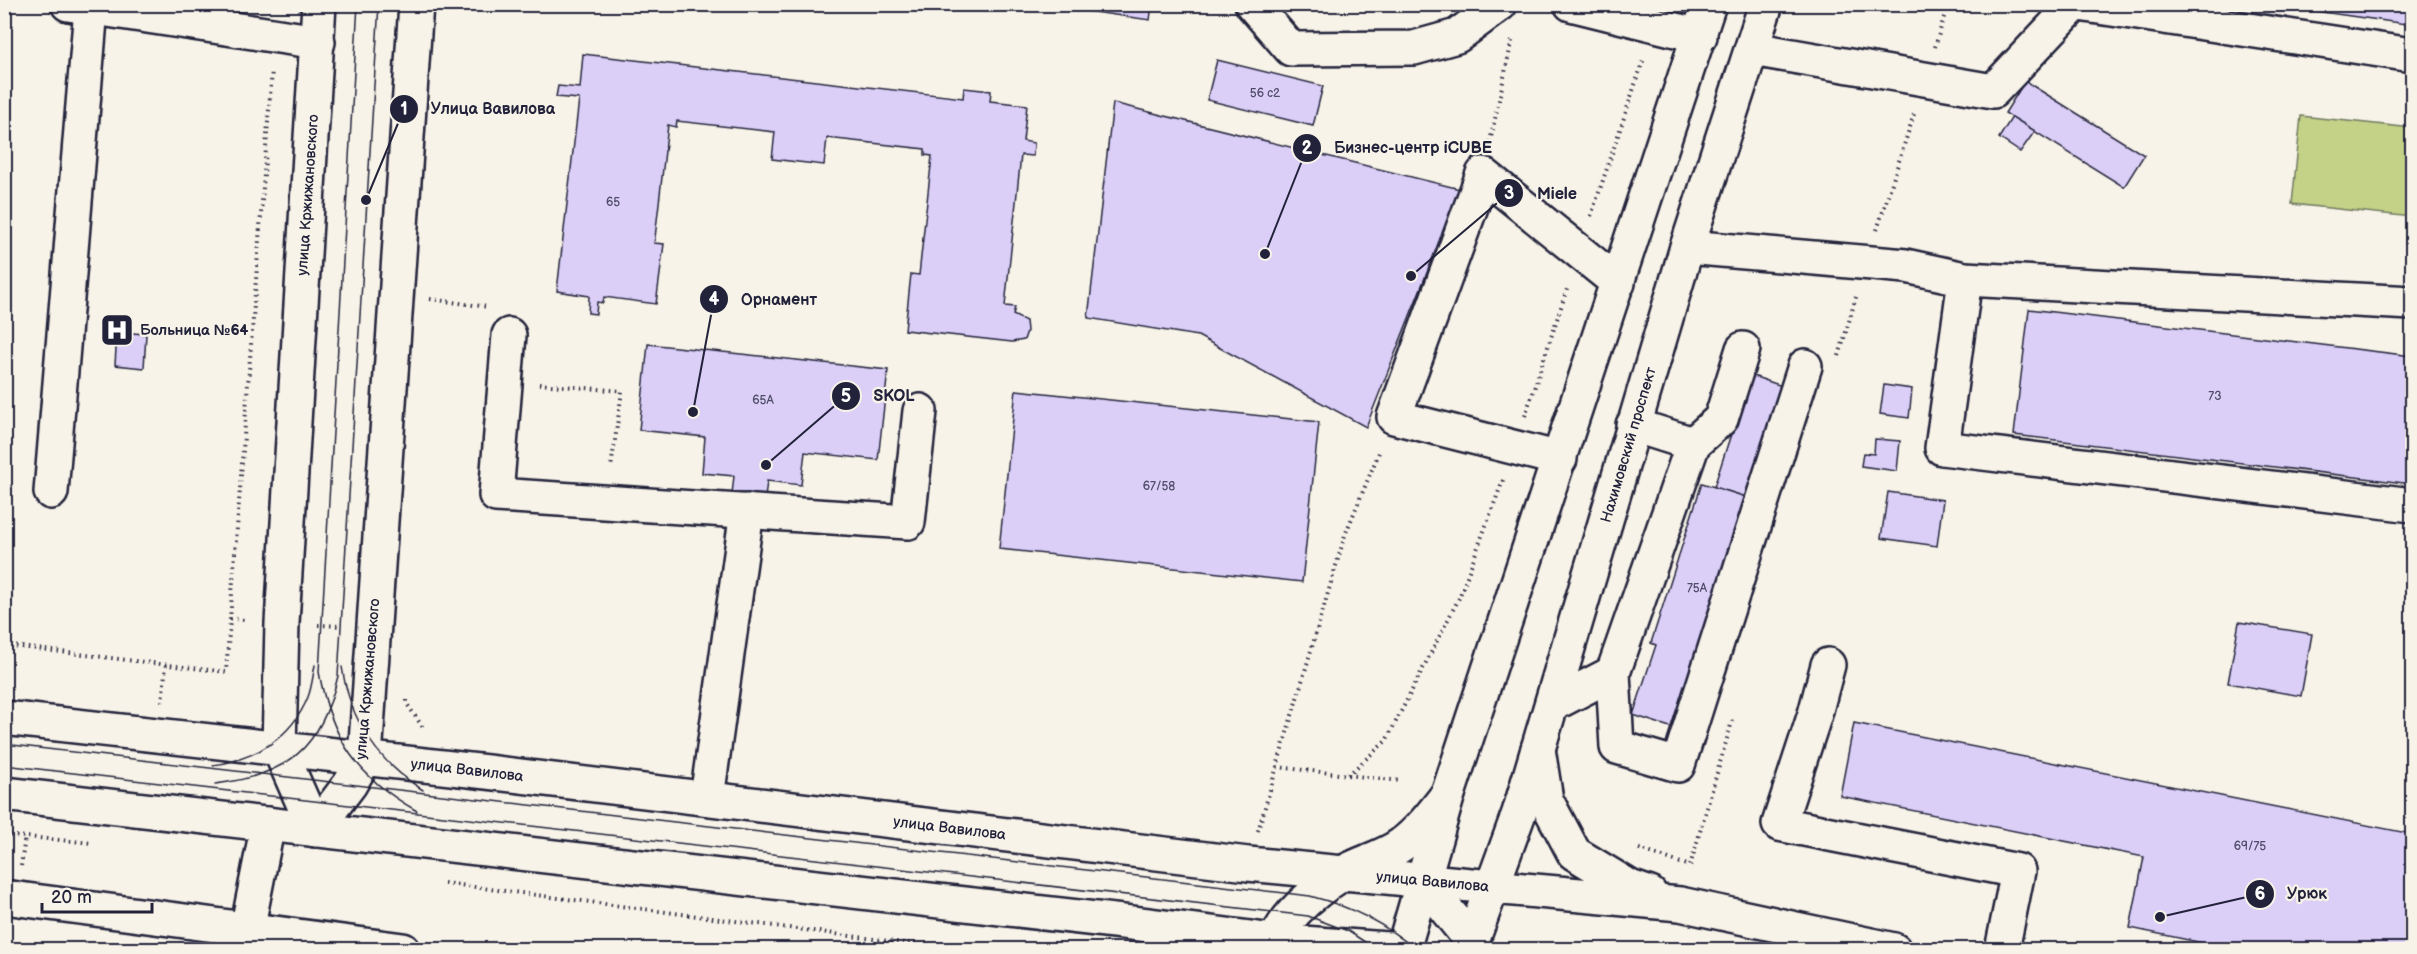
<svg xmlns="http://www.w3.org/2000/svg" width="2417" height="954" font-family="'Balsamiq Sans',sans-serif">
<rect width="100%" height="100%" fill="#f7f3e8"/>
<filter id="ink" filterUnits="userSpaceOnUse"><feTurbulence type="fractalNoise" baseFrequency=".0167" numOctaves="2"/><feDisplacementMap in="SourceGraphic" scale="12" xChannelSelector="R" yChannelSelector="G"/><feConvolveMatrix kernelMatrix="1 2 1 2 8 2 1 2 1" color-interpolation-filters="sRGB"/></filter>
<g filter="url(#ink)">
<polygon fill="#c3d287" stroke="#727a61" stroke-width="1.5" points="2301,116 2412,128 2412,217 2292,204"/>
<g fill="#dbcff7" stroke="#22223b" stroke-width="1.5">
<polygon points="1081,4 1152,4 1150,20 1080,10"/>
<polygon points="2264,4 2412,4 2412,25 2379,20"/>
<polygon points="583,54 963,98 964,88 991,91 990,101 1027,105 1023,141 1034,143 1033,156 1021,155 1005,306 1015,307 1013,315 1026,321 1027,331 1024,340 1012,342 905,330 911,274 919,275 932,156 925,155 925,149 827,138 824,165 772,159 775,132 677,121 676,127 668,125 655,238 654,243 664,244 656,304 604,297 603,303 597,302 596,314 588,313 589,296 557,291 579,99 556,97 558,86 580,88"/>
<polygon points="1217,60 1323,86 1313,126 1207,100"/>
<polygon points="2025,81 2144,155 2124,187 2005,113"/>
<polygon points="1113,103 1460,189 1366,427 1198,336 1088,318"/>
<polygon points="2012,117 2035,131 2020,152 1999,138"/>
<polygon points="2029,309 2412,356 2412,484 2014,435"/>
<polygon points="117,332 146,334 144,368 115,365"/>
<polygon points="648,344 888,370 878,460 805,452 801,485 767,481 765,498 732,494 734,476 702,473 705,437 639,430"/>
<polygon points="1750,375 1782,386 1746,497 1714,487"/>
<polygon points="1884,385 1912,389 1909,418 1880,414"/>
<polygon points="1016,390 1319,422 1302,582 999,549"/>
<polygon points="1875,439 1900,441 1897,471 1861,466 1863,453 1874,454"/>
<polygon points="1702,483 1746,497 1673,728 1633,715 1656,645 1651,643"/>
<polygon points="1888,492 1943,500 1937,546 1881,538"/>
<polygon points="2239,622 2312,634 2301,696 2228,683"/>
<polygon points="1854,723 2412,834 2412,950 2237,950 2130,928 2144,857 1840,796"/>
</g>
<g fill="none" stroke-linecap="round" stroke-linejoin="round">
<defs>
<g id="minor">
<polyline points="68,4 318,42"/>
<polyline points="319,4 282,623 279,748 315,830 350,784 365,758 416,4"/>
<polyline points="1252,4 1291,49 1414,48 1457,36 1500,4"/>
<polyline points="1571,4 1700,36"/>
<polyline points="2079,4 2412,55"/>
<polyline points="1752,49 1993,91 2075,4"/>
<polyline points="1687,247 1906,266 1965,279 2412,303"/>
<polyline points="1965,279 1942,448 2412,505"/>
<polyline points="509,335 496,495 908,522 920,411"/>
<polyline points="1743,349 1721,419 1693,444 1613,673 1617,747 1678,765 1805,366"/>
<polyline points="1633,425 1693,444"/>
<polyline points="1560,459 1394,417 1483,174 1618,283"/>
<polyline points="51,492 91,8"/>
<polyline points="1828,665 1815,714 1779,824 2018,871 2002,950"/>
<polyline points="1553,704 1613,673"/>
<polyline points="1538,749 1546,800 1574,853 1630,887 1650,894"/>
<polyline points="707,798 747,511"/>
<polyline points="1422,880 1472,941 1476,950"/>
<polyline points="1492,887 1680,904 1894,950"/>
<polyline points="4,897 403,950"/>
<polyline points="247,930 268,824"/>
<path d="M 1272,950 C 1281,917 1315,891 1343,873 C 1361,862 1383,858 1401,845 C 1420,831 1434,812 1448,794"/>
</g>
<g id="major">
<path id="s1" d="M 4,718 L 487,772 L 1248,864 L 1492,887"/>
<polyline points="4,794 1140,924 1274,941 1402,950"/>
<polyline points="1403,950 1448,794 1709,4"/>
<path id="s2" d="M 1469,950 L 1519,813 L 1687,247 L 1766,4"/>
</g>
</defs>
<use href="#minor" stroke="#22223b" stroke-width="38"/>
<use href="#major" stroke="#22223b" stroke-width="38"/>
<g stroke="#22223b" stroke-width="4" stroke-dasharray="1.5 4.5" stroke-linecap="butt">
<polyline points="1935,47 1948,4"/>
<polyline points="1490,142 1512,40"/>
<polyline points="1591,216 1644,58"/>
<polyline points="1877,230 1915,111"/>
<polyline points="430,299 488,307"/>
<polyline points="1839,356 1856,297"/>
<polyline points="539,384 622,391 611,468"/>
<polyline points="1525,416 1568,286"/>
<polyline points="230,619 248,620"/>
<polyline points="318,625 341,626"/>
<polyline points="4,645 226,672 272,70"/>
<polyline points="407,700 407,704 424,729"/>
<polyline points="162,702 166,665"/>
<polyline points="1277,767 1401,781"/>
<polyline points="1348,775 1386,741 1459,598 1503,480"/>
<polyline points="1258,831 1345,535 1380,450"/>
<polyline points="4,835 93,843"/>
<polyline points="1639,849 1690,866 1733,718"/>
<polyline points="21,866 25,837"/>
<polyline points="444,883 958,950"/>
</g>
<use href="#minor" stroke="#f7f3e8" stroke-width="33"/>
<use href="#major" stroke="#f7f3e8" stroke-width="33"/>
<g stroke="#22223b" stroke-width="1.5">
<path d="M 358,4 L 319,672 C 331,739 358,778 417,811"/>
<path d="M 342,667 C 350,721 376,761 423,790"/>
<path d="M 4,744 L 1310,896 C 1349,906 1385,923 1416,950"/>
<polyline points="4,765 1308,916 1348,931 1377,950"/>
<path d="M 213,765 C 255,760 292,737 308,697 C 312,687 313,675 315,665"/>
<path d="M 215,784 C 289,775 321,748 338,676 L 379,4"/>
</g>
</g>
</g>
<defs>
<symbol id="hospital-square" viewBox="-11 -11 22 22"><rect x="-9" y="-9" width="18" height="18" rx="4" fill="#22223b" stroke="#f7f3e8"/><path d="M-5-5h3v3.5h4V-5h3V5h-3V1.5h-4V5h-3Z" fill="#fff"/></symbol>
</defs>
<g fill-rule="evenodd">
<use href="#hospital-square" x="98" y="311" width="38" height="38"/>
</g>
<g text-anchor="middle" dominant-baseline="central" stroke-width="4.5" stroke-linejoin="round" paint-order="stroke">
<g font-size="12" fill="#504d6a">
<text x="1265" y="93">56 с2</text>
<text x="613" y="202">65</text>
<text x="2215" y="396">73</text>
<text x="763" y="400">65А</text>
<text x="1159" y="486">67/58</text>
<text x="1697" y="588">75А</text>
<text x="2250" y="846">69/75</text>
</g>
<g font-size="15" fill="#22223b" stroke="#f7f3e8">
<text transform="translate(308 195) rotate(-86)">улица Кржижановского</text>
<text stroke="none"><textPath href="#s2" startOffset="530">Нахимовский проспект</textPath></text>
<text transform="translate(368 679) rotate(-85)">улица Кржижановского</text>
<text stroke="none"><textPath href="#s1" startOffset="466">улица Вавилова</textPath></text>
<text stroke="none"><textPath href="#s1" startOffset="952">улица Вавилова</textPath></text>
<text stroke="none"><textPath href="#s1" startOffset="1438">улица Вавилова</textPath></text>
</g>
<g font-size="15" font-weight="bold" fill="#22223b" stroke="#f7f3e8" text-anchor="start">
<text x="140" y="330">Больница №64</text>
</g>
</g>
<path fill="none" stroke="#22223b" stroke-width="2" d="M366 200L404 109M1265 254L1307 148M1411 276L1509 193M693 412L714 299M766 465L846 396M2160 917L2260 894"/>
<g fill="#22223b" stroke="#f7f3e8" stroke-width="2">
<circle cx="366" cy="200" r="6"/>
<circle cx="1265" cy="254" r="6"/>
<circle cx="1411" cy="276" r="6"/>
<circle cx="693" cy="412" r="6"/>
<circle cx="766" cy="465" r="6"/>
<circle cx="2160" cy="917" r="6"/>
<circle cx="404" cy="109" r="15"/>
<circle cx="1307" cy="148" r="15"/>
<circle cx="1509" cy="193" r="15"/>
<circle cx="714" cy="299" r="15"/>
<circle cx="846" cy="396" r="15"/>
<circle cx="2260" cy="894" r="15"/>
</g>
<g font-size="18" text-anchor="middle" font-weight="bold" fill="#fff">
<text x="404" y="115">1</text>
<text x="1307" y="154">2</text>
<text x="1509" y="199">3</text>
<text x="714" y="305">4</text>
<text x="846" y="402">5</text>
<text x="2260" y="900">6</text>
</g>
<g font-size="16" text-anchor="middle" font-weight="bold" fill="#22223b" stroke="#f7f3e8" stroke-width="4.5" stroke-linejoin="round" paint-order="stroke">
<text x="493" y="114">Улица Вавилова</text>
<text x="1413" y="153">Бизнес-центр iCUBE</text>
<text x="1557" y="199">Miele</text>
<text x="779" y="305">Орнамент</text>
<text x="894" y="401">SKOL</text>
<text x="2307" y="899">Урюк</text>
</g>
<rect width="2417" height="954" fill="none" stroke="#f7f3e8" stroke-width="24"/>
<rect x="12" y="12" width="2393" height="930" fill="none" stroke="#22223b" stroke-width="2" filter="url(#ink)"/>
<path d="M42 903v9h110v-9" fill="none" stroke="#22223b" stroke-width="3"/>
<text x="51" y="903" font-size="18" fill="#22223b" stroke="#f7f3e8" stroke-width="4.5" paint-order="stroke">20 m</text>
</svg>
